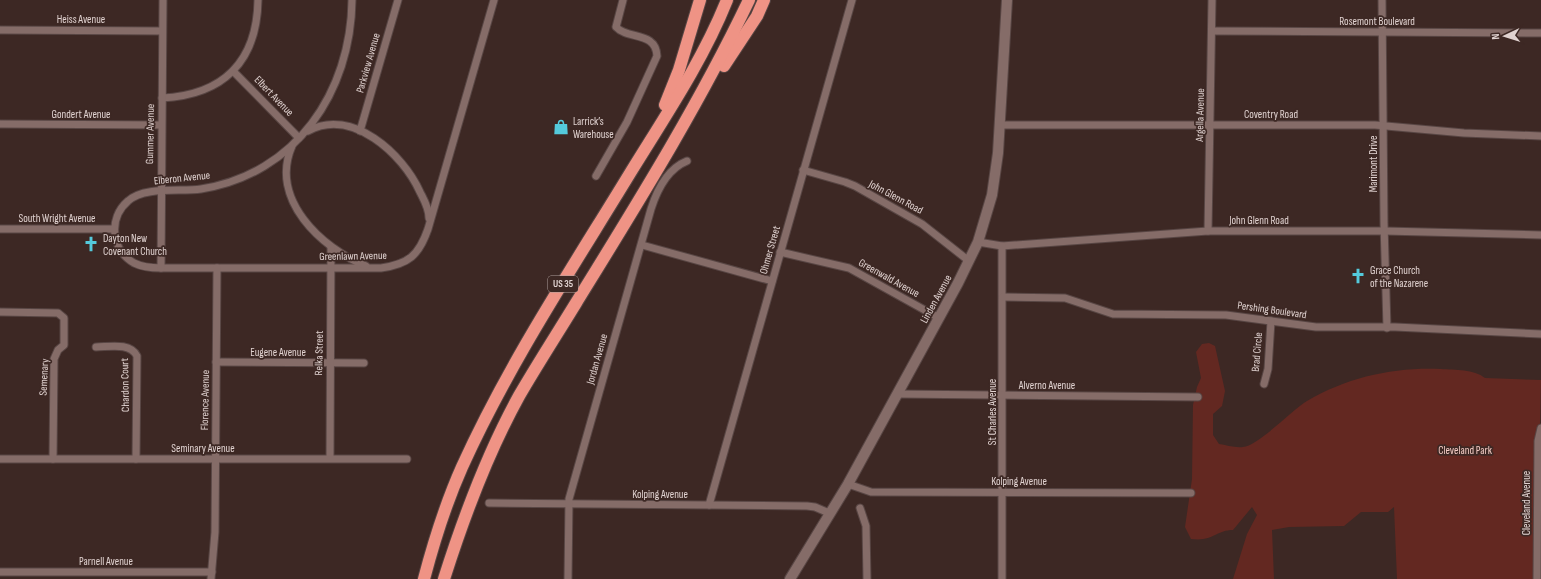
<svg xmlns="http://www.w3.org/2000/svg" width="1541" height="579" font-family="'Sofia Sans Condensed',sans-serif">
<rect width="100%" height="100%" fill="#3d2824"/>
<path fill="#632821" d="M 1209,343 L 1215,346 L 1225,391 L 1222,406 L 1213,414 L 1213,435 L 1219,444 C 1226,445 1235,448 1243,447 C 1258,446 1292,410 1307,401 C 1348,377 1394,367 1441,369 C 1455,370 1474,369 1485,378 L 1541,380 L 1537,579 L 1397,579 L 1394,507 L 1388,512 L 1361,512 L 1344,526 L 1289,527 L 1272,530 L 1274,579 L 1233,579 L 1247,534 L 1257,515 L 1252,507 L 1233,530 C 1216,530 1213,542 1191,539 L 1185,527 L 1192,479 L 1193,405 L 1197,387 L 1201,378 L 1196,352 L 1202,344 Z"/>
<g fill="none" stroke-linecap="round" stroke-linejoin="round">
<defs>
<g id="minor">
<path d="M 352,0 C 351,92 296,174 201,189 C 180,192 144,186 128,201 C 108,218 111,250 134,263 C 142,267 151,268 161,268 L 381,268 C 409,264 419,255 428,229 L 494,0"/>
<polyline points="1382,0 1384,223 1387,328"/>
<polyline points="0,30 162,31"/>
<polyline points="1212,31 1541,33"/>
<polyline points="233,71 299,138"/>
<path d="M 162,98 C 223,95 257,62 258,0"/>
<polyline points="0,124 161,125"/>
<polyline points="1000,125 1375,125 1464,133 1541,136"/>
<path d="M 308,131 C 352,107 403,154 420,192 C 424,200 429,208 429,218"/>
<polyline points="360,131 398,0"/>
<path d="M 292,146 C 269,199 321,248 366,266"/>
<polyline points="803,170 845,182 855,186 922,224 969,261"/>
<path d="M 596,176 L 627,122 L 657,56 C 656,31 628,40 616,27 L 623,0"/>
<polyline points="0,229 114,229"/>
<polyline points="1208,231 1212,0"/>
<polyline points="978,242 1002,246 1208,231 1385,231 1541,235"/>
<polyline points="642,245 772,281"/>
<polyline points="1002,246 1002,579"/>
<polyline points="780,252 849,268 939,318"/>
<polyline points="161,268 163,0"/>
<polyline points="1003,297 1065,298 1113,314 1226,315 1316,327 1395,327 1541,334"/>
<polyline points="0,312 58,313 64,318 64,345 58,350 54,359 53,459"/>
<path d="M 96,347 C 109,347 130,342 137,356 L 136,459"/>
<polyline points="216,362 364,363"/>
<polyline points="1264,384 1268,369 1271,321"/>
<polyline points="897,394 1198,397"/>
<polyline points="330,458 331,248"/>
<polyline points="0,459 407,459"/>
<polyline points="848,484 871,492 1191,493"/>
<polyline points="489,503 807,506 815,507 829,513"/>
<polyline points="709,505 852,0"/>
<polyline points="860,508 866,526 867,579"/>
<polyline points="0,572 212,572"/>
<polyline points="211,579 215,532 217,268"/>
<path d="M 568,579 L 569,499 L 651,209 C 657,190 667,169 687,161"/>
<polyline points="1537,579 1538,441 1541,428"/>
</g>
<polyline id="secondary" points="790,579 848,484 958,283 978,242 992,195 998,153 1007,0"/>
<g id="motorway">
<polyline points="724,66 757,16 764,0"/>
<polyline points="665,105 679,70 700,0"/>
<path d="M 424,579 C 434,541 446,503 462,467 C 509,363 573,267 632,170 C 666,115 703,60 727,0"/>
<path d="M 444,579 C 464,516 487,454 519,396 C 537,365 557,334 576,303 C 637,204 699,105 749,0"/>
</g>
</defs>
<use href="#minor" stroke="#584644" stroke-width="9"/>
<use href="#secondary" stroke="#584644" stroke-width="12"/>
<use href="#motorway" stroke="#584644" stroke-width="14"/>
<use href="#minor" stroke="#856c68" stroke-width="7"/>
<use href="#secondary" stroke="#856c68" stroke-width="10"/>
<use href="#motorway" stroke="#ef9385" stroke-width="12"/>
</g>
<defs>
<symbol id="shop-bare" viewBox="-9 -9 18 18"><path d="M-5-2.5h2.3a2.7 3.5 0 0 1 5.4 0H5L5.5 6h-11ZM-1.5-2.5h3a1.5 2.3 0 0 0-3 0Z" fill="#54cadc" stroke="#3d2824" stroke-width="2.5" paint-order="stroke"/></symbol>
<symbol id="church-bare" viewBox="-9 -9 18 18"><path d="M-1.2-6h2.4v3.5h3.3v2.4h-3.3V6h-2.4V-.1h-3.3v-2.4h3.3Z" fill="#54cadc" stroke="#3d2824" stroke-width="2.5" paint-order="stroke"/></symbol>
</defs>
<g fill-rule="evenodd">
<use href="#shop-bare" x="550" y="116" width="22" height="22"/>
<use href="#church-bare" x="80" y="233" width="22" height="22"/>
<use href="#church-bare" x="1347" y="265" width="22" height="22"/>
</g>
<g text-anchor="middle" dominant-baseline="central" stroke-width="3.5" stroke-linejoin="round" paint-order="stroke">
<rect fill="#3d2824" stroke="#af9f9c" stroke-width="1" x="548" y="276" width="30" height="16" rx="3"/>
<g font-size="10" font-weight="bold" fill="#e0d2d0">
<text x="563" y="284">US 35</text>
</g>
<g font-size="11" fill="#e0d2d0" stroke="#3d2824">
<text x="81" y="19">Heiss Avenue</text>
<text x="1377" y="21">Rosemont Boulevard</text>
<text transform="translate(368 63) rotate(-74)">Parkview Avenue</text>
<text transform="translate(274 96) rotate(46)">Elbert Avenue</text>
<text x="81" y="114">Gondert Avenue</text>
<text x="1271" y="114">Coventry Road</text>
<text transform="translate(1200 115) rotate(-89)">Argella Avenue</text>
<text transform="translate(150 134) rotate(-89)">Gummer Avenue</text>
<text transform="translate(1373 164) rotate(-90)">Marimont Drive</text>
<text transform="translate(182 178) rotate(-6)">Elberon Avenue</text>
<text transform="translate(896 197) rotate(28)">John Glenn Road</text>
<text x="57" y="218">South Wright Avenue</text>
<text x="1259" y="220">John Glenn Road</text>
<text transform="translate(770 250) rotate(-74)">Ohmer Street</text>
<text transform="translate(353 256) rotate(-1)">Greenlawn Avenue</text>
<text transform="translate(889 278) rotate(29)">Greenwald Avenue</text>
<text transform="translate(936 299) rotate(-61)">Linden Avenue</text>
<text transform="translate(1272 310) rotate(8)">Pershing Boulevard</text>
<text x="278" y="352">Eugene Avenue</text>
<text transform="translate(1257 352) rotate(-85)">Brad Circle</text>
<text transform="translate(319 353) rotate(-89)">Relka Street</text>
<text transform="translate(597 359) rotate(-74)">Jordan Avenue</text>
<text transform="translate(44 377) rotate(-87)">Semenary</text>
<text transform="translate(125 385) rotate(-91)">Chardon Court</text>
<text x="1047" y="385">Alverno Avenue</text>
<text transform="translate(205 400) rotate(-89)">Florence Avenue</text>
<text transform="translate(992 412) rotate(-90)">St Charles Avenue</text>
<text x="203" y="448">Seminary Avenue</text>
<text x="1019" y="481">Kolping Avenue</text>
<text x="660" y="494">Kolping Avenue</text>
<text transform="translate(1526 503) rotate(-90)">Cleveland Avenue</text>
<text x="106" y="561">Parnell Avenue</text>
</g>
<g font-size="11" fill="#e0d2d0" stroke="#3d2824" text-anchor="start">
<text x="573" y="121">Larrick’s<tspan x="573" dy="13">Warehouse</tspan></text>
<text x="103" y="238">Dayton New<tspan x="103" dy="13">Covenant Church</tspan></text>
<text x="1370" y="270">Grace Church<tspan x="1370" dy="13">of the Nazarene</tspan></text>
</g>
<g font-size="11" fill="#f4cbc4" stroke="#3d2824">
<text x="1465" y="450">Cleveland Park</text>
</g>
</g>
<g transform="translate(1505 36) rotate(266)" stroke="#3d2824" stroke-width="3" paint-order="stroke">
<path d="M0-3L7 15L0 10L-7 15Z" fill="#e0d2d0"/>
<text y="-6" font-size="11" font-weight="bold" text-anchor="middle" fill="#e0d2d0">N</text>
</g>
</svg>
